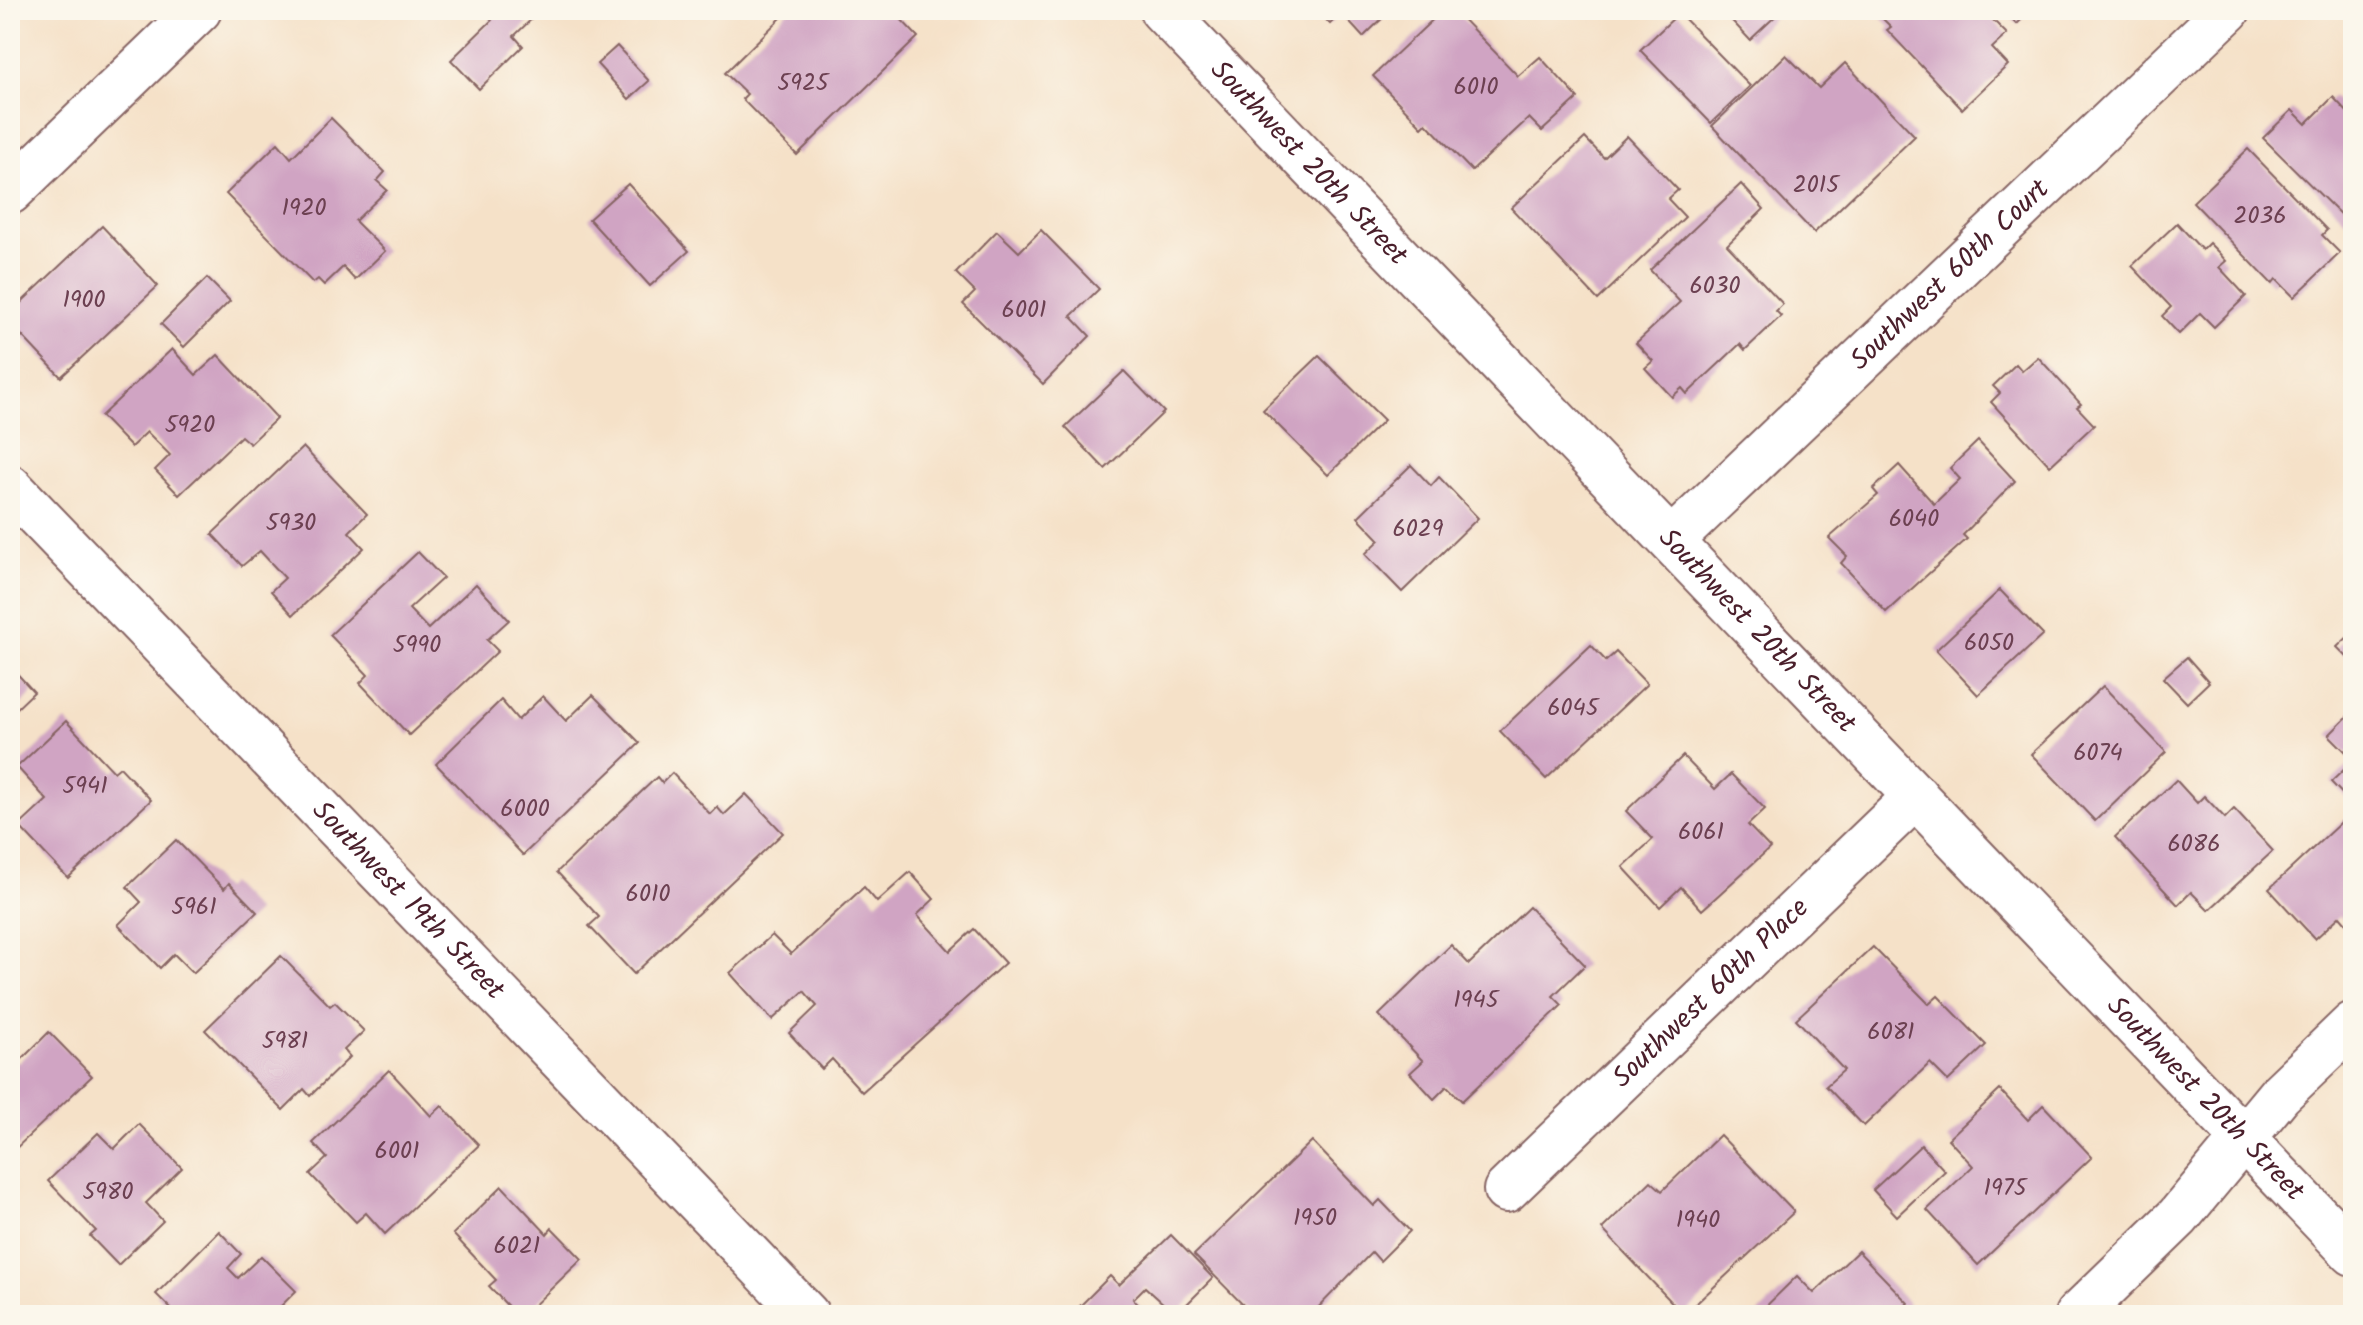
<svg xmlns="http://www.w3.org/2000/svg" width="2363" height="1325" font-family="Kalam,sans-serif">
<rect width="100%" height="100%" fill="#fbf7ec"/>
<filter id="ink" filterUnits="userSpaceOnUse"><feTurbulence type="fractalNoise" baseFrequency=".0125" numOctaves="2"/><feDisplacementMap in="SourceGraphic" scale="16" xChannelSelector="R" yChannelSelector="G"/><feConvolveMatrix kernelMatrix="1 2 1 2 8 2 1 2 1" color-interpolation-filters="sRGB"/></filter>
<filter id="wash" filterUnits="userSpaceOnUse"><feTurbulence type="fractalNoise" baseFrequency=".006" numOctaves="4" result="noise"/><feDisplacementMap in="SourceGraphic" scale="32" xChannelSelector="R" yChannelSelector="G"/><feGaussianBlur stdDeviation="1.8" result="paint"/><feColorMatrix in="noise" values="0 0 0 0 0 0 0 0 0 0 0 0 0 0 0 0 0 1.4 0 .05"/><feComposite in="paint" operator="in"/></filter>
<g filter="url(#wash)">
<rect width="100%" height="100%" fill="#f5e1c8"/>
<g id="blocks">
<g fill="#d0a4c3">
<polygon points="482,10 539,12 514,36 523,46 479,89 451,60 492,20"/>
<polygon points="789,10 896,10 894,12 918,37 797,155 742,99 747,94 725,73"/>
<polygon points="1317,10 1391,10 1363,37 1341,13 1330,24"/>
<polygon points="1443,10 1454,10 1518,76 1540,57 1578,98 1542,131 1529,118 1472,171 1426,123 1422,127 1373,76"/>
<polygon points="1722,10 1782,10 1750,40"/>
<polygon points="1874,10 1983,10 2007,34 1992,48 2008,65 1962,109 1887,30 1891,27"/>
<polygon points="2003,10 2031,10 2017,24"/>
<polygon points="1679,13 1750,86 1711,123 1640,50"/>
<polygon points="617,46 649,81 629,99 597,64"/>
<polygon points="1786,55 1819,88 1845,63 1915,136 1814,233 1712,126"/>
<polygon points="2333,97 2353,118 2353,227 2263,138 2292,110 2306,124"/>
<polygon points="331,118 385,172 377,181 387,190 355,221 385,251 355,280 343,267 324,285 318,279 313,283 226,194 278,143 291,158"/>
<polygon points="1627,136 1678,190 1668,199 1685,217 1598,300 1511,208 1585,138 1604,158"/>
<polygon points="2248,149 2327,230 2322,235 2340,253 2294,297 2276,279 2272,284 2193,202"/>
<polygon points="628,184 689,251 650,286 589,219"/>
<polygon points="1741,184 1764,209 1727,245 1783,304 1776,311 1781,316 1745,350 1740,344 1687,394 1682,388 1672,397 1645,368 1653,361 1636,343 1680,302 1650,270"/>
<polygon points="2177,223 2202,250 2209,243 2218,252 2226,261 2219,267 2246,296 2214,327 2200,313 2179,334 2162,316 2171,307 2132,266"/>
<polygon points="102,226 158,286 61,377 10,323 10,313"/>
<polygon points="1041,230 1099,289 1071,316 1090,336 1043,384 963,304 975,292 956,273 997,231 1019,252"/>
<polygon points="207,278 230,301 184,347 161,324"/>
<polygon points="172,349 196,375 218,355 277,418 250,444 241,436 179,495 155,470 170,455 147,432 131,447 101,416"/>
<polygon points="1319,356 1384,420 1328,475 1263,410"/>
<polygon points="2038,357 2081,404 2077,407 2094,425 2050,466 1991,402 2000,393 1993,386 2016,364 2022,371"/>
<polygon points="1124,371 1164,412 1105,469 1065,427"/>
<polygon points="1978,441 2015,481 1963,535 1967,539 1886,612 1841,563 1847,556 1829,538 1878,495 1873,489 1899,465 1934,504 1960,479 1950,468"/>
<polygon points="303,447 367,514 349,532 364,548 293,615 271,591 285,578 260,551 242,566 212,534"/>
<polygon points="1411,465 1431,486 1439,477 1478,518 1402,592 1365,554 1380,540 1358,517"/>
<polygon points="418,552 443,578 409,609 428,629 476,584 509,620 487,640 498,651 409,735 360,683 368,675 330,635"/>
<polygon points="2000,590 2043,635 1978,695 1936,650"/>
<polygon points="2353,632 2353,663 2337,647"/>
<polygon points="1591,645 1606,661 1616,652 1647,684 1546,779 1500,731"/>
<polygon points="2187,657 2209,682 2187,703 2163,678"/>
<polygon points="10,666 34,692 10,715"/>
<polygon points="2103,686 2166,752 2095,821 2031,754"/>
<polygon points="593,695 640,743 523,855 436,764 501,700 518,720 543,696 566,721"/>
<polygon points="2353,711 2353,759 2329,735"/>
<polygon points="66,721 114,772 120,767 151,800 68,878 19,826 47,800 17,767"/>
<polygon points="1683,756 1715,789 1731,774 1765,809 1748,825 1770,848 1702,910 1681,887 1660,907 1623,867 1653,839 1626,811"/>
<polygon points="2353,761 2353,805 2331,782"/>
<polygon points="672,773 710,814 717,807 724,815 746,794 783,833 634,974 589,926 599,917 557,872 657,777 662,783"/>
<polygon points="2176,780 2197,803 2204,796 2225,818 2234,809 2273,851 2209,910 2191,892 2178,905 2115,837"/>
<polygon points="2353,811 2353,931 2340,916 2315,939 2269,889"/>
<polygon points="176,840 224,889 229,883 257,912 193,973 174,954 160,968 118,925 141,902 127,887"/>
<polygon points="910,872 934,899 917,915 950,951 974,929 1005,963 862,1092 832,1059 822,1069 789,1033 817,1006 804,991 772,1020 730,973 772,935 791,954 864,887 877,902"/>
<polygon points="1529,907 1585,965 1553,996 1562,1005 1462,1101 1447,1086 1434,1099 1410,1073 1423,1061 1379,1015 1451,945 1469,964"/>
<polygon points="1873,947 1929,1004 1938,996 1986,1045 1948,1081 1930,1063 1864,1126 1826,1086 1844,1070 1796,1019"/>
<polygon points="281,956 330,1006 335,1002 364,1031 344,1050 350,1057 310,1096 304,1089 283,1110 205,1030"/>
<polygon points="49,1032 92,1076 10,1154 10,1055 18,1063"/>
<polygon points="389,1070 431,1116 442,1106 479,1145 385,1234 366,1213 356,1222 310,1174 327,1158 313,1143"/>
<polygon points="2000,1090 2028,1120 2043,1105 2092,1157 1978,1265 1927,1210 1973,1166 1948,1139"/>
<polygon points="139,1124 182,1168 146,1203 163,1221 118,1265 90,1236 96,1231 48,1181 98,1133 114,1149"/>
<polygon points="1720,1135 1794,1212 1684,1315 1602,1229 1651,1181 1662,1191"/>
<polygon points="1312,1141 1374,1206 1380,1200 1410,1231 1380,1261 1372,1252 1311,1315 1253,1315 1194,1255"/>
<polygon points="1921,1145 1945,1171 1897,1216 1873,1190"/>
<polygon points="502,1186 547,1234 552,1228 582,1259 524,1315 516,1315 489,1286 496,1280 453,1234"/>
<polygon points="219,1231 241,1254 228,1268 238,1278 261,1256 296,1291 272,1315 177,1315 156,1294"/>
<polygon points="1171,1235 1213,1278 1176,1315 1145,1287 1133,1299 1148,1315 1071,1315 1110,1276 1119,1285"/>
<polygon points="1858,1251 1908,1303 1896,1315 1757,1315 1797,1276 1814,1293"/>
</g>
</g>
</g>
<g filter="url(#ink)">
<use href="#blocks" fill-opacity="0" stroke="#866362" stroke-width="2"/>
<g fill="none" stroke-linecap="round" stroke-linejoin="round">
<defs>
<g id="minor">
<path id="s1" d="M 1162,10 L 2353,1253"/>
<polyline points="10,192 199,10"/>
<path id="s2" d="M 10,487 L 807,1315"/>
<path id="s3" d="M 1672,540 L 2228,10"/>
<path id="s4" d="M 1506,1190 L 1916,796"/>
<polyline points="2077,1315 2178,1217 2280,1094 2353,1024"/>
</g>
</defs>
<use href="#minor" stroke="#866362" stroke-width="48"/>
<use href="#minor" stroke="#fff" stroke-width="44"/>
</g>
</g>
<g text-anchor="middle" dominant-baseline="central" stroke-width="6" stroke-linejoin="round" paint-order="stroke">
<g font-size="24" fill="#6c4051">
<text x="803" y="83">5925</text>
<text x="1476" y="87">6010</text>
<text x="1816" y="185">2015</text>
<text x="304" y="208">1920</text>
<text x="2260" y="216">2036</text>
<text x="1715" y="286">6030</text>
<text x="84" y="300">1900</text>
<text x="1024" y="310">6001</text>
<text x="190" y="425">5920</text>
<text x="1914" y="519">6040</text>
<text x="291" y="523">5930</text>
<text x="1418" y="529">6029</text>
<text x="1989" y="643">6050</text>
<text x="417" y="645">5990</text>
<text x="1573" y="708">6045</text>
<text x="2098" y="753">6074</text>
<text x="85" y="786">5941</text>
<text x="525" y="809">6000</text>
<text x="1701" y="832">6061</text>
<text x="2194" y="844">6086</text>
<text x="648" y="894">6010</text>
<text x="194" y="907">5961</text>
<text x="1476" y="1000">1945</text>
<text x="1891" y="1032">6081</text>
<text x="285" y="1041">5981</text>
<text x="397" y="1151">6001</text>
<text x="2005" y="1188">1975</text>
<text x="108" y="1192">5980</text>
<text x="1315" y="1218">1950</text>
<text x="1698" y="1220">1940</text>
<text x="517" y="1246">6021</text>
</g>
<g font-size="28" fill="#4a1f2b" stroke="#fbf7ec">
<text stroke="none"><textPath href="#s1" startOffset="212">Southwest 20th Street</textPath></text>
<text stroke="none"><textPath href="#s3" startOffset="384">Southwest 60th Court</textPath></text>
<text stroke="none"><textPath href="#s1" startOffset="860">Southwest 20th Street</textPath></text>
<text stroke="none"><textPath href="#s2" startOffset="574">Southwest 19th Street</textPath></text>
<text stroke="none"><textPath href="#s4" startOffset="284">Southwest 60th Place</textPath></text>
<text stroke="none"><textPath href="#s1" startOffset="1508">Southwest 20th Street</textPath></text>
</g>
</g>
<rect width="2363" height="1325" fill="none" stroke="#fbf7ec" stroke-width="40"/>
</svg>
